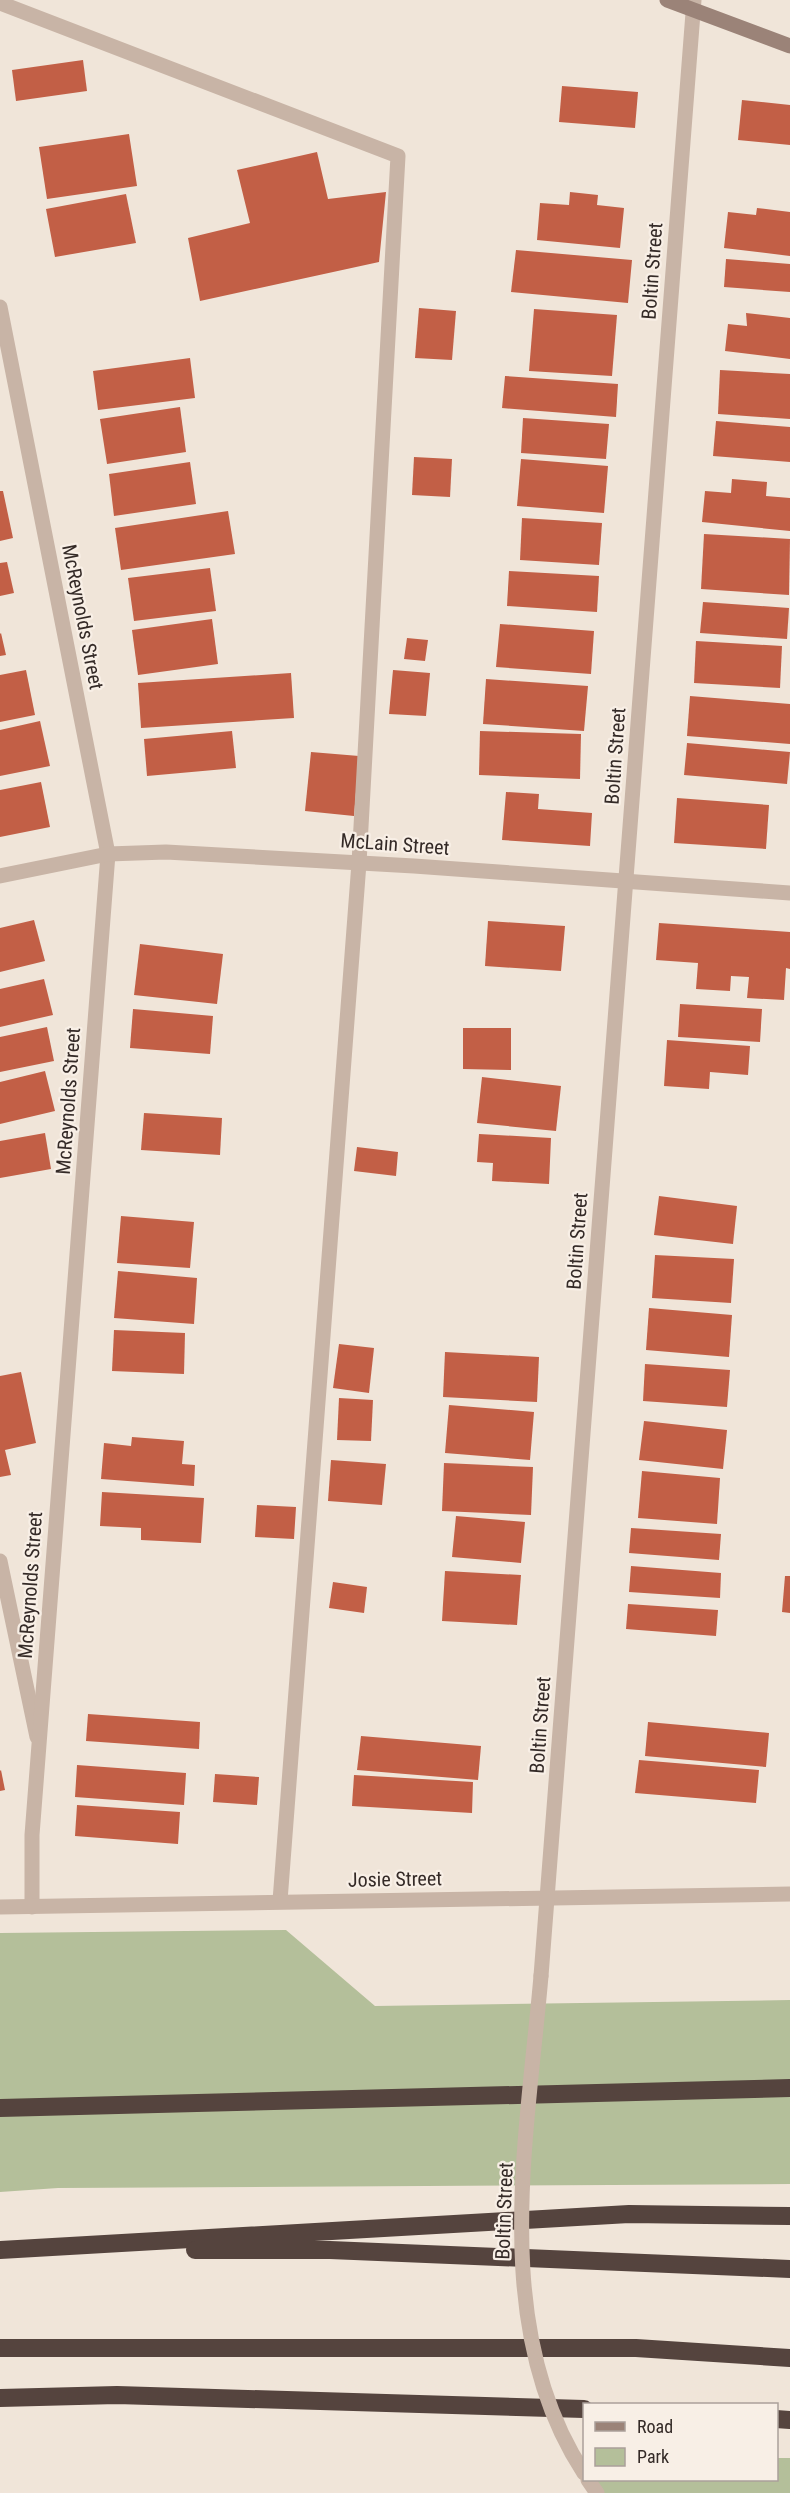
<svg xmlns="http://www.w3.org/2000/svg" width="790" height="2493" font-family="'Roboto Condensed',sans-serif">
<rect width="100%" height="100%" fill="#f0e5d9"/>
<g fill="#b4bf9a">
<polygon points="286,1930 375,2006 790,2000 790,2184 58,2188 0,2192 0,1933"/>
<polygon points="777,2458 790,2458 790,2493 595,2493 598,2480 776,2480"/>
</g>
<g fill="#c25f46">
<polygon points="83,60 87,91 16,101 12,70"/>
<polygon points="562,86 638,92 635,128 559,122"/>
<polygon points="742,100 790,105 790,145 738,140"/>
<polygon points="129,134 137,186 47,199 39,147"/>
<polygon points="317,152 328,199 386,192 379,262 200,301 188,238 250,223 237,170"/>
<polygon points="570,192 598,195 597,205 624,208 620,248 537,240 540,203 569,205"/>
<polygon points="126,194 136,243 55,257 46,209"/>
<polygon points="757,208 790,212 790,256 724,248 728,212 756,215"/>
<polygon points="516,250 632,260 628,303 511,292"/>
<polygon points="726,259 790,264 790,292 724,287"/>
<polygon points="419,308 456,311 452,360 415,358"/>
<polygon points="534,309 617,315 612,376 529,371"/>
<polygon points="746,313 790,318 790,359 725,351 728,324 747,326"/>
<polygon points="190,358 195,398 98,410 93,371"/>
<polygon points="720,370 790,374 790,419 718,414"/>
<polygon points="505,376 618,384 616,417 502,408"/>
<polygon points="180,407 186,452 107,464 100,419"/>
<polygon points="523,418 609,424 606,459 521,453"/>
<polygon points="716,421 790,427 790,462 713,456"/>
<polygon points="414,457 452,459 450,497 412,495"/>
<polygon points="521,459 608,466 604,513 517,506"/>
<polygon points="190,462 196,504 114,516 109,474"/>
<polygon points="732,479 767,482 766,496 790,498 790,531 702,522 705,491 731,493"/>
<polygon points="0,491 3,491 13,538 0,541"/>
<polygon points="228,511 235,554 121,570 115,528"/>
<polygon points="522,518 602,523 599,565 520,560"/>
<polygon points="704,534 790,539 789,595 701,589"/>
<polygon points="7,562 14,593 0,596 0,563"/>
<polygon points="210,568 216,611 134,621 128,578"/>
<polygon points="509,571 599,576 597,612 507,606"/>
<polygon points="703,602 789,608 787,639 700,633"/>
<polygon points="212,619 218,664 138,675 132,630"/>
<polygon points="500,624 594,631 591,674 496,667"/>
<polygon points="1,633 6,655 0,656 0,634"/>
<polygon points="407,638 428,640 425,661 404,659"/>
<polygon points="696,641 782,646 780,688 694,683"/>
<polygon points="26,670 35,715 0,722 0,675"/>
<polygon points="393,670 430,673 426,716 389,714"/>
<polygon points="291,673 294,718 141,728 138,683"/>
<polygon points="486,679 588,686 584,731 483,724"/>
<polygon points="690,696 790,704 790,744 687,736"/>
<polygon points="40,721 50,766 0,776 0,730"/>
<polygon points="232,731 236,768 147,776 144,739"/>
<polygon points="480,731 581,734 580,779 479,775"/>
<polygon points="687,743 790,752 787,784 684,775"/>
<polygon points="311,752 359,756 354,816 305,811"/>
<polygon points="41,782 50,827 0,837 0,790"/>
<polygon points="506,792 539,794 538,809 592,813 590,846 502,840"/>
<polygon points="677,798 769,805 766,849 674,843"/>
<polygon points="34,920 45,961 0,972 0,928"/>
<polygon points="488,921 565,926 561,971 485,966"/>
<polygon points="659,923 790,932 790,969 786,968 784,1000 747,998 749,977 731,976 730,991 696,989 698,963 656,960"/>
<polygon points="140,944 223,954 217,1004 134,995"/>
<polygon points="44,979 53,1015 0,1027 0,989"/>
<polygon points="680,1004 762,1009 760,1042 678,1037"/>
<polygon points="133,1009 213,1016 210,1054 130,1048"/>
<polygon points="47,1027 54,1061 0,1072 0,1037"/>
<polygon points="463,1028 511,1028 511,1070 463,1069"/>
<polygon points="667,1040 750,1046 748,1075 710,1072 709,1089 664,1086"/>
<polygon points="45,1071 55,1111 0,1124 0,1082"/>
<polygon points="482,1077 561,1086 556,1131 477,1123"/>
<polygon points="144,1113 222,1118 220,1155 141,1150"/>
<polygon points="45,1133 51,1169 0,1178 0,1141"/>
<polygon points="479,1134 551,1138 549,1184 492,1181 493,1163 477,1162"/>
<polygon points="357,1147 398,1152 396,1176 354,1171"/>
<polygon points="659,1196 737,1206 733,1244 654,1235"/>
<polygon points="121,1216 194,1222 190,1268 117,1263"/>
<polygon points="655,1255 734,1259 731,1303 652,1298"/>
<polygon points="118,1271 197,1278 194,1324 114,1318"/>
<polygon points="649,1308 732,1315 729,1357 646,1350"/>
<polygon points="114,1330 185,1333 184,1374 112,1371"/>
<polygon points="339,1344 374,1348 369,1393 333,1388"/>
<polygon points="445,1352 539,1357 537,1402 443,1397"/>
<polygon points="645,1364 730,1370 727,1407 643,1401"/>
<polygon points="21,1372 36,1443 5,1450 11,1475 0,1477 0,1376"/>
<polygon points="339,1398 373,1400 371,1441 337,1440"/>
<polygon points="449,1405 534,1412 530,1460 445,1453"/>
<polygon points="644,1421 727,1430 723,1469 639,1460"/>
<polygon points="132,1437 184,1441 182,1464 195,1465 194,1486 101,1479 104,1443 131,1446"/>
<polygon points="331,1460 386,1464 382,1505 328,1501"/>
<polygon points="444,1463 533,1467 531,1515 442,1511"/>
<polygon points="642,1471 720,1478 717,1524 638,1518"/>
<polygon points="102,1492 204,1498 201,1543 141,1540 141,1528 100,1526"/>
<polygon points="257,1505 296,1507 294,1539 255,1537"/>
<polygon points="456,1516 525,1522 521,1563 452,1557"/>
<polygon points="631,1528 721,1534 719,1560 629,1553"/>
<polygon points="631,1566 721,1573 720,1598 629,1592"/>
<polygon points="445,1571 521,1575 517,1625 442,1621"/>
<polygon points="785,1576 790,1576 790,1613 782,1612"/>
<polygon points="333,1582 367,1587 364,1613 329,1608"/>
<polygon points="628,1604 718,1610 716,1636 626,1629"/>
<polygon points="88,1714 200,1722 199,1749 86,1741"/>
<polygon points="648,1722 769,1733 766,1767 645,1756"/>
<polygon points="361,1736 481,1746 478,1780 357,1770"/>
<polygon points="639,1760 759,1770 756,1803 635,1793"/>
<polygon points="77,1765 186,1773 184,1805 75,1797"/>
<polygon points="1,1770 5,1790 0,1791 0,1771"/>
<polygon points="215,1774 259,1777 257,1805 213,1802"/>
<polygon points="354,1775 473,1782 472,1813 352,1806"/>
<polygon points="77,1805 180,1812 178,1844 75,1836"/>
</g>
<g fill="none" stroke-linecap="round" stroke-linejoin="round">
<g stroke="#c8b4a6" stroke-width="15">
<polyline points="0,3 398,156 359,863 280,1901"/>
<polyline points="0,1561 37,1737"/>
</g>
<g stroke="#c8b4a6" stroke-width="15">
<polyline points="0,307 108,854 32,1835 32,1907"/>
<polyline points="0,876 108,854 166,852 414,866 790,893"/>
<polyline points="0,1907 790,1894"/>
<polyline points="541,1976 694,0"/>
<polyline points="588,2480 597,2493"/>
</g>
<polyline stroke="#9b8378" stroke-width="15" points="667,0 790,46"/>
<g stroke="#55443e" stroke-width="18">
<polyline points="0,2108 790,2088"/>
<polyline points="0,2250 629,2214 790,2216"/>
<polyline points="195,2250 330,2250 790,2269"/>
<polyline points="0,2348 636,2348 790,2358"/>
<polyline points="0,2398 117,2395 584,2409"/>
<polyline points="776,2419 790,2420"/>
</g>
<path stroke="#c8b4a6" stroke-width="15" d="M 541,1976 C 527,2139 489,2329 584,2473"/>
</g>
<g text-anchor="middle" dominant-baseline="central" stroke-width="4.5" stroke-linejoin="round" paint-order="stroke">
<g font-size="20" fill="#342a27" stroke="#f8efe6">
<text transform="translate(652 271) rotate(-86)">Boltin Street</text>
<text transform="translate(83 617) rotate(79)">McReynolds Street</text>
<text transform="translate(615 756) rotate(-86)">Boltin Street</text>
<text transform="translate(395 844) rotate(4)">McLain Street</text>
<text transform="translate(68 1101) rotate(-86)">McReynolds Street</text>
<text transform="translate(577 1241) rotate(-86)">Boltin Street</text>
<text transform="translate(30 1585) rotate(-86)">McReynolds Street</text>
<text transform="translate(540 1725) rotate(-86)">Boltin Street</text>
<text transform="translate(395 1879) rotate(-1)">Josie Street</text>
<text transform="translate(504 2211) rotate(-88)">Boltin Street</text>
</g>
</g>
<rect x="583" y="2403" width="195" height="78" fill="#f8efe6" stroke="#aaa09a" stroke-width="1.5"/>
<rect x="595" y="2422" width="30" height="9" fill="#9b8378" stroke="#aaa09a" stroke-width="1.5"/>
<text x="637" y="2433" font-size="18" fill="#342a27">Road</text>
<rect x="595" y="2448" width="30" height="18" fill="#b4bf9a" stroke="#aaa09a" stroke-width="1.5"/>
<text x="637" y="2463" font-size="18" fill="#342a27">Park</text>
</svg>
